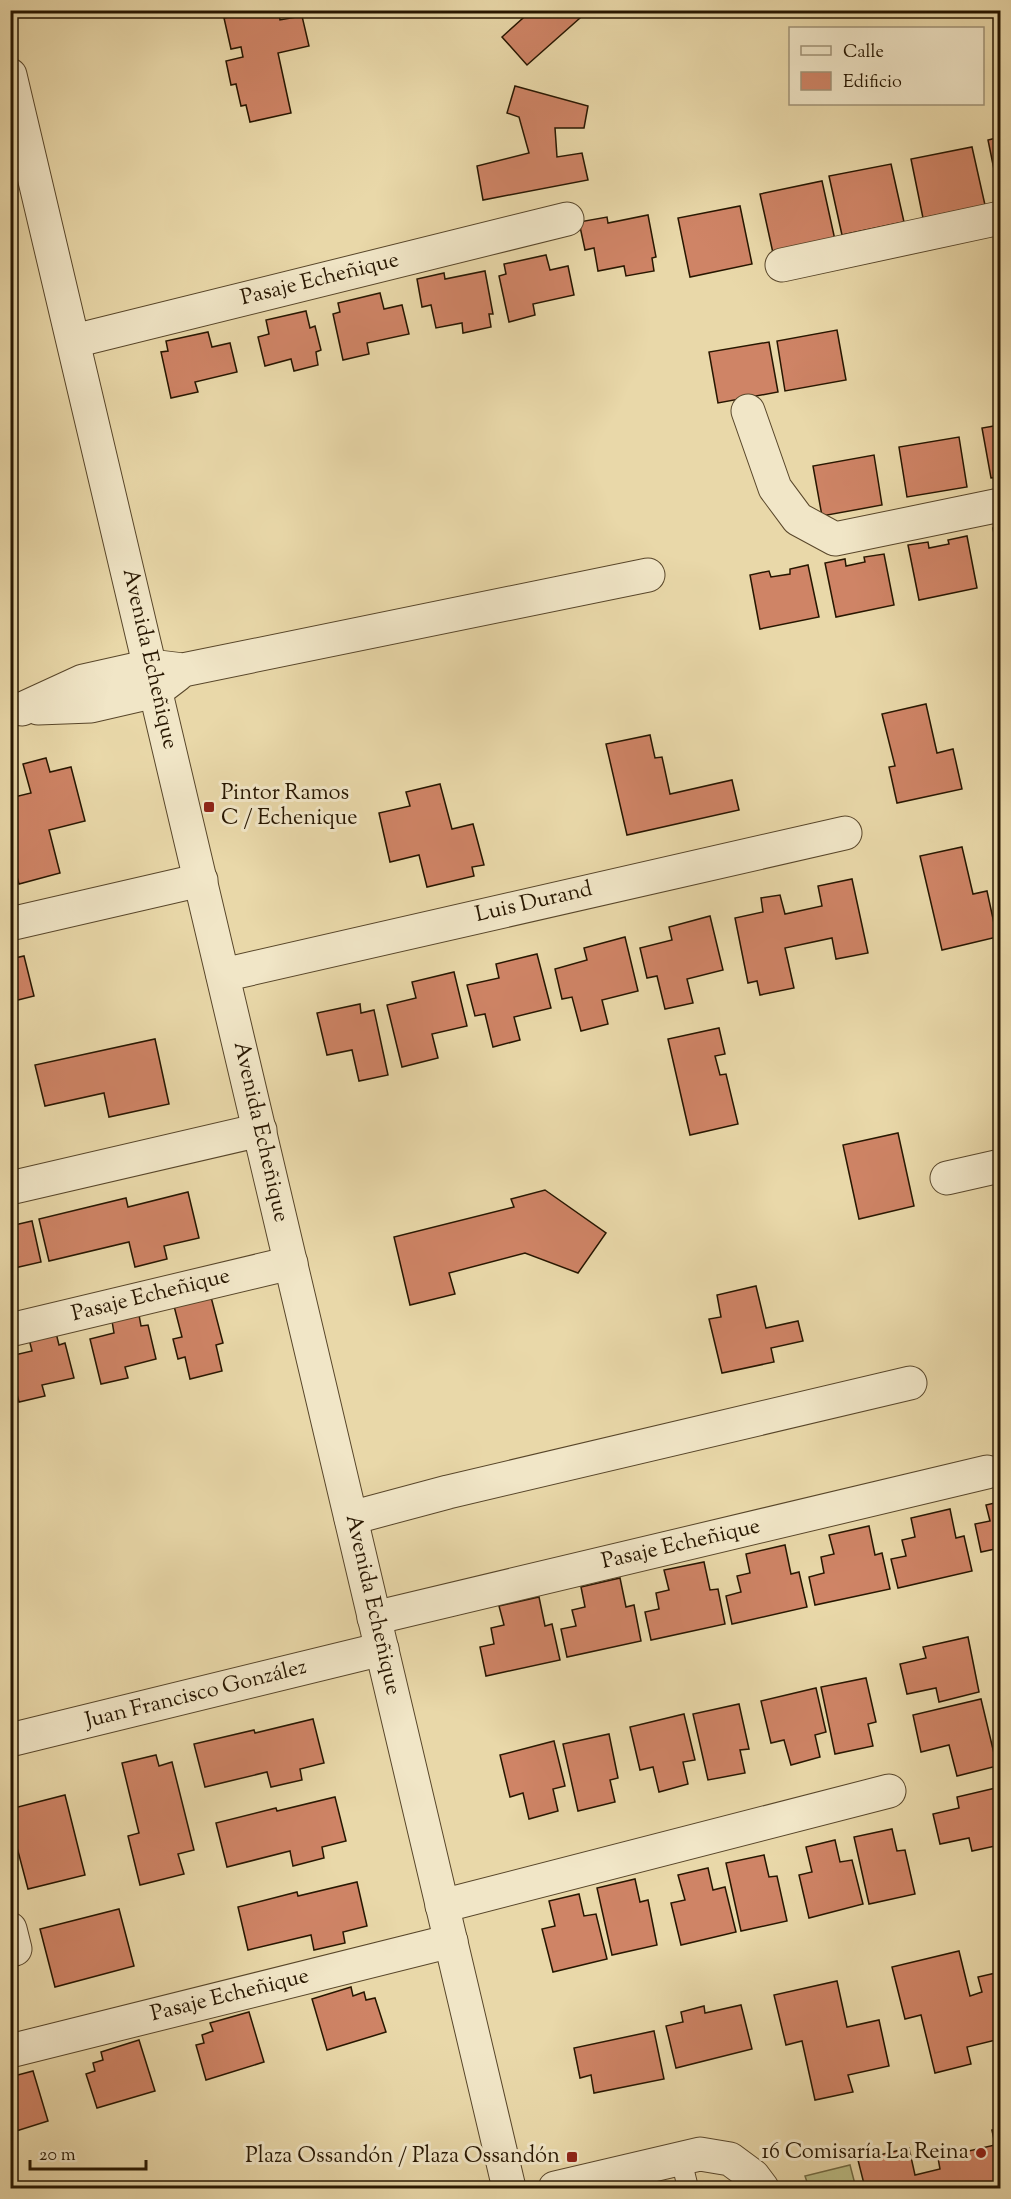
<svg xmlns="http://www.w3.org/2000/svg" width="1011" height="2199" font-family="'Sorts Mill Goudy',serif">
<rect width="100%" height="100%" fill="#e9d8a9"/>
<filter id="stains"><feTurbulence type="fractalNoise" baseFrequency=".00333" numOctaves="4"/><feColorMatrix values="0 0 0 0 .2 0 0 0 0 .09 0 0 0 0 .02 0 0 0 .5 -.17"/></filter>
<radialGradient id="worn" r=".72"><stop offset=".6" stop-color="#630" stop-opacity="0"/><stop offset="1" stop-color="#630" stop-opacity=".3"/></radialGradient>
<polygon fill="#bbbd85" stroke="#716a42" stroke-width="1.5" points="850,2165 856,2188 809,2188 805,2176"/>
<g fill="#cf8466" stroke="#271600" stroke-width="1.5">
<polygon points="260,10 264,10 266,17 279,14 280,20 302,16 309,46 278,53 291,113 250,122 246,105 241,106 236,84 231,85 226,61 243,57 241,47 231,49 224,18"/>
<polygon points="532,10 589,10 527,65 502,37"/>
<polygon points="515,86 588,106 584,128 555,128 557,157 582,153 588,180 483,200 477,166 529,153 519,117 507,113"/>
<polygon points="1000,137 1000,199 988,140"/>
<polygon points="972,147 985,205 923,218 911,159"/>
<polygon points="891,164 904,222 842,235 829,176"/>
<polygon points="822,181 835,240 773,253 760,194"/>
<polygon points="740,206 752,264 690,277 678,218"/>
<polygon points="648,215 656,257 652,258 654,271 626,276 624,266 598,271 594,248 585,250 579,222 607,217 608,223"/>
<polygon points="546,255 550,270 568,266 574,295 533,304 535,315 509,322 499,276 506,274 504,264"/>
<polygon points="485,271 493,314 489,314 491,327 463,333 462,323 436,328 431,305 422,307 417,279 444,273 445,279"/>
<polygon points="380,293 384,309 402,305 409,334 367,343 369,354 343,360 333,314 340,312 338,303"/>
<polygon points="306,311 310,328 315,326 321,350 316,352 318,365 294,371 291,359 265,366 258,337 269,334 266,320"/>
<polygon points="837,330 846,380 785,391 777,341"/>
<polygon points="208,332 212,347 230,343 237,372 195,382 198,392 171,398 161,352 168,351 166,341"/>
<polygon points="769,342 778,392 718,403 709,352"/>
<polygon points="1000,425 1000,477 991,478 982,428"/>
<polygon points="959,437 967,487 907,497 899,447"/>
<polygon points="874,455 882,505 822,516 813,466"/>
<polygon points="1000,526 1000,568 993,528"/>
<polygon points="967,536 977,588 919,600 908,545 928,542 929,548 949,544 948,540"/>
<polygon points="884,554 894,605 836,617 825,563 845,559 846,566 865,562 864,557"/>
<polygon points="808,565 819,617 760,629 750,575 769,571 771,577 790,574 790,569"/>
<polygon points="926,704 937,753 953,749 962,789 897,803 889,767 895,766 882,714"/>
<polygon points="650,735 655,758 662,757 670,794 732,780 739,810 627,835 606,744"/>
<polygon points="46,758 50,772 71,767 85,821 49,830 60,873 19,884 10,851 10,848 17,846 14,832 10,832 10,798 31,793 23,764"/>
<polygon points="440,784 452,829 473,824 484,865 472,867 474,876 427,887 419,855 390,862 379,813 410,806 406,792"/>
<polygon points="962,847 973,894 987,891 997,937 942,950 920,856"/>
<polygon points="852,879 868,953 836,959 832,938 785,948 794,988 760,995 757,981 748,983 735,918 763,912 761,898 780,895 785,914 822,906 818,886"/>
<polygon points="710,916 723,970 687,979 693,1003 665,1009 657,976 647,978 640,948 672,940 669,927"/>
<polygon points="625,937 638,991 602,1000 608,1024 581,1031 572,997 562,999 555,969 587,960 584,948"/>
<polygon points="537,954 551,1008 514,1017 520,1040 493,1047 485,1014 475,1016 467,985 499,978 496,964"/>
<polygon points="24,956 34,996 10,1002 10,959"/>
<polygon points="454,972 467,1026 432,1034 438,1058 402,1067 387,1005 416,998 412,982"/>
<polygon points="360,1004 361,1013 374,1010 388,1075 359,1081 352,1050 327,1055 317,1013"/>
<polygon points="719,1028 725,1054 715,1056 720,1075 726,1074 738,1124 690,1135 668,1039"/>
<polygon points="155,1039 169,1104 109,1117 104,1093 45,1106 35,1065"/>
<polygon points="898,1133 914,1206 859,1219 843,1145"/>
<polygon points="545,1190 606,1233 578,1273 525,1253 449,1273 455,1294 410,1305 394,1237 514,1207 511,1199"/>
<polygon points="188,1192 199,1238 164,1246 167,1259 135,1267 129,1242 49,1261 39,1219 126,1198 128,1207"/>
<polygon points="32,1221 41,1262 10,1269 10,1226"/>
<polygon points="756,1286 766,1328 798,1321 803,1341 771,1348 774,1362 722,1373 709,1319 721,1317 717,1295"/>
<polygon points="211,1297 223,1343 216,1345 222,1371 190,1379 185,1357 178,1359 173,1339 182,1337 174,1306"/>
<polygon points="139,1315 141,1326 148,1325 156,1359 125,1367 128,1378 101,1384 90,1339 114,1333 112,1321"/>
<polygon points="56,1333 59,1345 65,1343 74,1378 42,1385 45,1396 19,1402 10,1368 10,1356 32,1351 29,1339"/>
<polygon points="1000,1481 1000,1548 981,1552 975,1524 990,1521 986,1505 999,1502 995,1482"/>
<polygon points="950,1509 956,1538 964,1536 972,1571 898,1588 891,1559 906,1556 902,1540 915,1537 911,1518"/>
<polygon points="869,1526 875,1555 882,1553 890,1589 815,1605 809,1577 824,1573 821,1557 834,1554 829,1535"/>
<polygon points="785,1545 791,1574 799,1572 807,1607 732,1624 726,1596 741,1592 737,1576 750,1573 746,1554"/>
<polygon points="704,1562 710,1590 718,1589 725,1624 651,1640 645,1612 659,1609 656,1593 669,1590 664,1570"/>
<polygon points="620,1578 626,1607 634,1605 641,1641 567,1657 561,1629 576,1626 572,1610 585,1607 581,1587"/>
<polygon points="539,1597 545,1626 552,1624 560,1660 486,1676 480,1647 494,1644 491,1628 504,1625 499,1606"/>
<polygon points="968,1637 979,1692 939,1702 936,1688 907,1694 900,1664 926,1658 923,1647"/>
<polygon points="866,1678 876,1722 868,1724 873,1746 835,1754 821,1687"/>
<polygon points="816,1688 826,1732 815,1735 820,1757 791,1765 784,1740 771,1743 761,1701"/>
<polygon points="981,1699 997,1766 957,1776 949,1745 921,1752 913,1715"/>
<polygon points="739,1704 749,1749 740,1750 745,1773 708,1780 693,1714"/>
<polygon points="684,1714 695,1760 683,1762 688,1784 659,1792 653,1767 640,1770 630,1727"/>
<polygon points="313,1719 324,1763 300,1769 302,1780 271,1787 267,1772 205,1787 194,1744 254,1730 255,1733"/>
<polygon points="609,1734 618,1778 610,1780 615,1802 578,1811 563,1744"/>
<polygon points="554,1741 565,1786 553,1789 558,1811 529,1819 523,1793 510,1797 500,1755"/>
<polygon points="156,1755 159,1766 172,1762 194,1850 178,1854 184,1874 140,1885 128,1836 139,1833 122,1763"/>
<polygon points="1000,1787 1000,1845 972,1851 969,1838 940,1844 933,1814 959,1808 957,1797"/>
<polygon points="65,1795 85,1875 28,1889 10,1821 10,1809"/>
<polygon points="335,1797 346,1841 322,1847 324,1858 293,1866 290,1851 227,1867 216,1823 276,1808 277,1811"/>
<polygon points="892,1829 897,1851 905,1850 915,1894 869,1904 854,1837"/>
<polygon points="835,1840 840,1862 852,1860 863,1904 809,1918 799,1875 812,1872 806,1847"/>
<polygon points="764,1855 769,1877 777,1876 787,1921 741,1931 726,1863"/>
<polygon points="708,1868 713,1890 725,1887 736,1932 681,1945 671,1903 685,1900 678,1875"/>
<polygon points="635,1879 640,1902 648,1900 657,1945 612,1955 597,1888"/>
<polygon points="357,1882 367,1926 343,1932 345,1943 314,1950 311,1935 248,1950 238,1907 297,1892 298,1896"/>
<polygon points="579,1894 584,1916 596,1914 607,1959 553,1972 542,1929 555,1926 549,1901"/>
<polygon points="119,1909 134,1966 55,1987 40,1929"/>
<polygon points="959,1951 970,1996 982,1992 978,1977 1000,1972 1000,2039 967,2047 971,2064 935,2073 921,2015 905,2019 892,1967"/>
<polygon points="837,1981 847,2027 879,2020 889,2066 848,2075 853,2092 815,2100 802,2041 786,2045 774,1995"/>
<polygon points="351,1987 353,1996 364,1992 366,2000 375,1998 386,2032 327,2050 312,1999"/>
<polygon points="741,2005 752,2049 676,2068 666,2026 683,2022 681,2012 704,2006 705,2013"/>
<polygon points="249,2012 264,2062 206,2080 196,2045 204,2043 202,2035 213,2031 210,2023"/>
<polygon points="654,2031 664,2079 594,2093 591,2075 580,2078 574,2048"/>
<polygon points="139,2040 155,2091 97,2108 86,2074 95,2071 93,2063 103,2060 101,2052"/>
<polygon points="33,2071 48,2121 10,2133 10,2077"/>
<polygon points="1000,2128 1000,2188 865,2188 858,2160 909,2148 915,2175 940,2169 938,2158 995,2145 992,2130"/>
</g>
<g fill="none" stroke-linecap="round" stroke-linejoin="round">
<defs>
<polyline id="service" points="681,2159 688,2188"/>
<g id="minor">
<polyline points="782,265 1000,218"/>
<polyline points="74,341 567,219"/>
<polyline points="748,411 775,488 798,519 835,539 1000,505"/>
<polyline points="38,708 91,706 156,691 177,675"/>
<polyline points="22,709 83,681 150,666 183,670 648,575"/>
<polyline points="10,924 201,880"/>
<polyline points="223,975 845,833"/>
<polyline points="947,1178 1000,1166"/>
<polyline points="10,1188 260,1130"/>
<polyline points="10,1330 291,1263"/>
<polyline points="351,1518 448,1492 910,1383"/>
<polyline points="374,1618 987,1472"/>
<polyline points="10,1740 382,1649"/>
<polyline points="442,1906 889,1791"/>
<polyline points="10,1929 15,1949"/>
<polyline points="10,2051 451,1941"/>
</g>
<g id="tertiary">
<polyline points="10,75 509,2188"/>
<polyline points="555,2188 700,2154 730,2159 753,2176 762,2188"/>
</g>
</defs>
<use href="#service" stroke="#58462a" stroke-width="22"/>
<use href="#minor" stroke="#58462a" stroke-width="35"/>
<use href="#tertiary" stroke="#58462a" stroke-width="35"/>
<use href="#service" stroke="#f1e6c7" stroke-width="20"/>
<use href="#minor" stroke="#f1e6c7" stroke-width="33"/>
<use href="#tertiary" stroke="#f1e6c7" stroke-width="33"/>
</g>
<g fill="#8f2418" stroke="#f1e6c7" stroke-width="2">
<rect x="203" y="801" width="12" height="12" rx="3"/>
<circle cx="981" cy="2153" r="6"/>
<rect x="566" y="2151" width="12" height="12" rx="3"/>
</g>
<g text-anchor="middle" dominant-baseline="central" stroke-width="6" stroke-linejoin="round" paint-order="stroke">
<g font-size="22" fill="#271600" stroke="#f1e6c7">
<text transform="translate(320 280) rotate(-14)">Pasaje Echeñique</text>
<text transform="translate(149 659) rotate(77)">Avenida Echeñique</text>
<text transform="translate(534 903) rotate(-13)">Luis Durand</text>
<text transform="translate(260 1132) rotate(77)">Avenida Echeñique</text>
<text transform="translate(151 1296) rotate(-14)">Pasaje Echeñique</text>
<text transform="translate(681 1545) rotate(-13)">Pasaje Echeñique</text>
<text transform="translate(372 1605) rotate(77)">Avenida Echeñique</text>
<text transform="translate(196 1695) rotate(-14)">Juan Francisco González</text>
<text transform="translate(230 1996) rotate(-14)">Pasaje Echeñique</text>
</g>
<g font-size="22" fill="#271600" stroke="#f1e6c7" text-anchor="end">
<text x="221" y="794" text-anchor="start">Pintor Ramos<tspan x="221" dy="25">C / Echenique</tspan></text>
<text x="969" y="2153">16 Comisaría La Reina</text>
<text x="560" y="2157">Plaza Ossandón / Plaza Ossandón</text>
</g>
</g>
<rect width="1011" height="2199" fill="none" stroke="#e9d8a9" stroke-width="36"/>
<rect x="12" y="12" width="987" height="2175" fill="none" stroke="#271600" stroke-width="3"/>
<rect x="18" y="18" width="975" height="2163" fill="none" stroke="#271600" stroke-width="1.5"/>
<rect x="789" y="27" width="195" height="78" fill="#f1e6c7" stroke="#a09377" stroke-width="1.5"/>
<rect x="801" y="46" width="30" height="9" fill="#f1e6c7" stroke="#a09377" stroke-width="1.5"/>
<text x="843" y="57" font-size="18" fill="#271600">Calle</text>
<rect x="801" y="72" width="30" height="18" fill="#cf8466" stroke="#a09377" stroke-width="1.5"/>
<text x="843" y="87" font-size="18" fill="#271600">Edificio</text>
<path d="M30 2160v9h116v-9" fill="none" stroke="#271600" stroke-width="3"/>
<text x="39" y="2160" font-size="18" fill="#271600" stroke="#f1e6c7" stroke-width="4.5" paint-order="stroke">20 m</text>
<rect width="100%" height="100%" filter="url(#stains)"/>
<rect width="100%" height="100%" fill="url(#worn)"/>
</svg>
